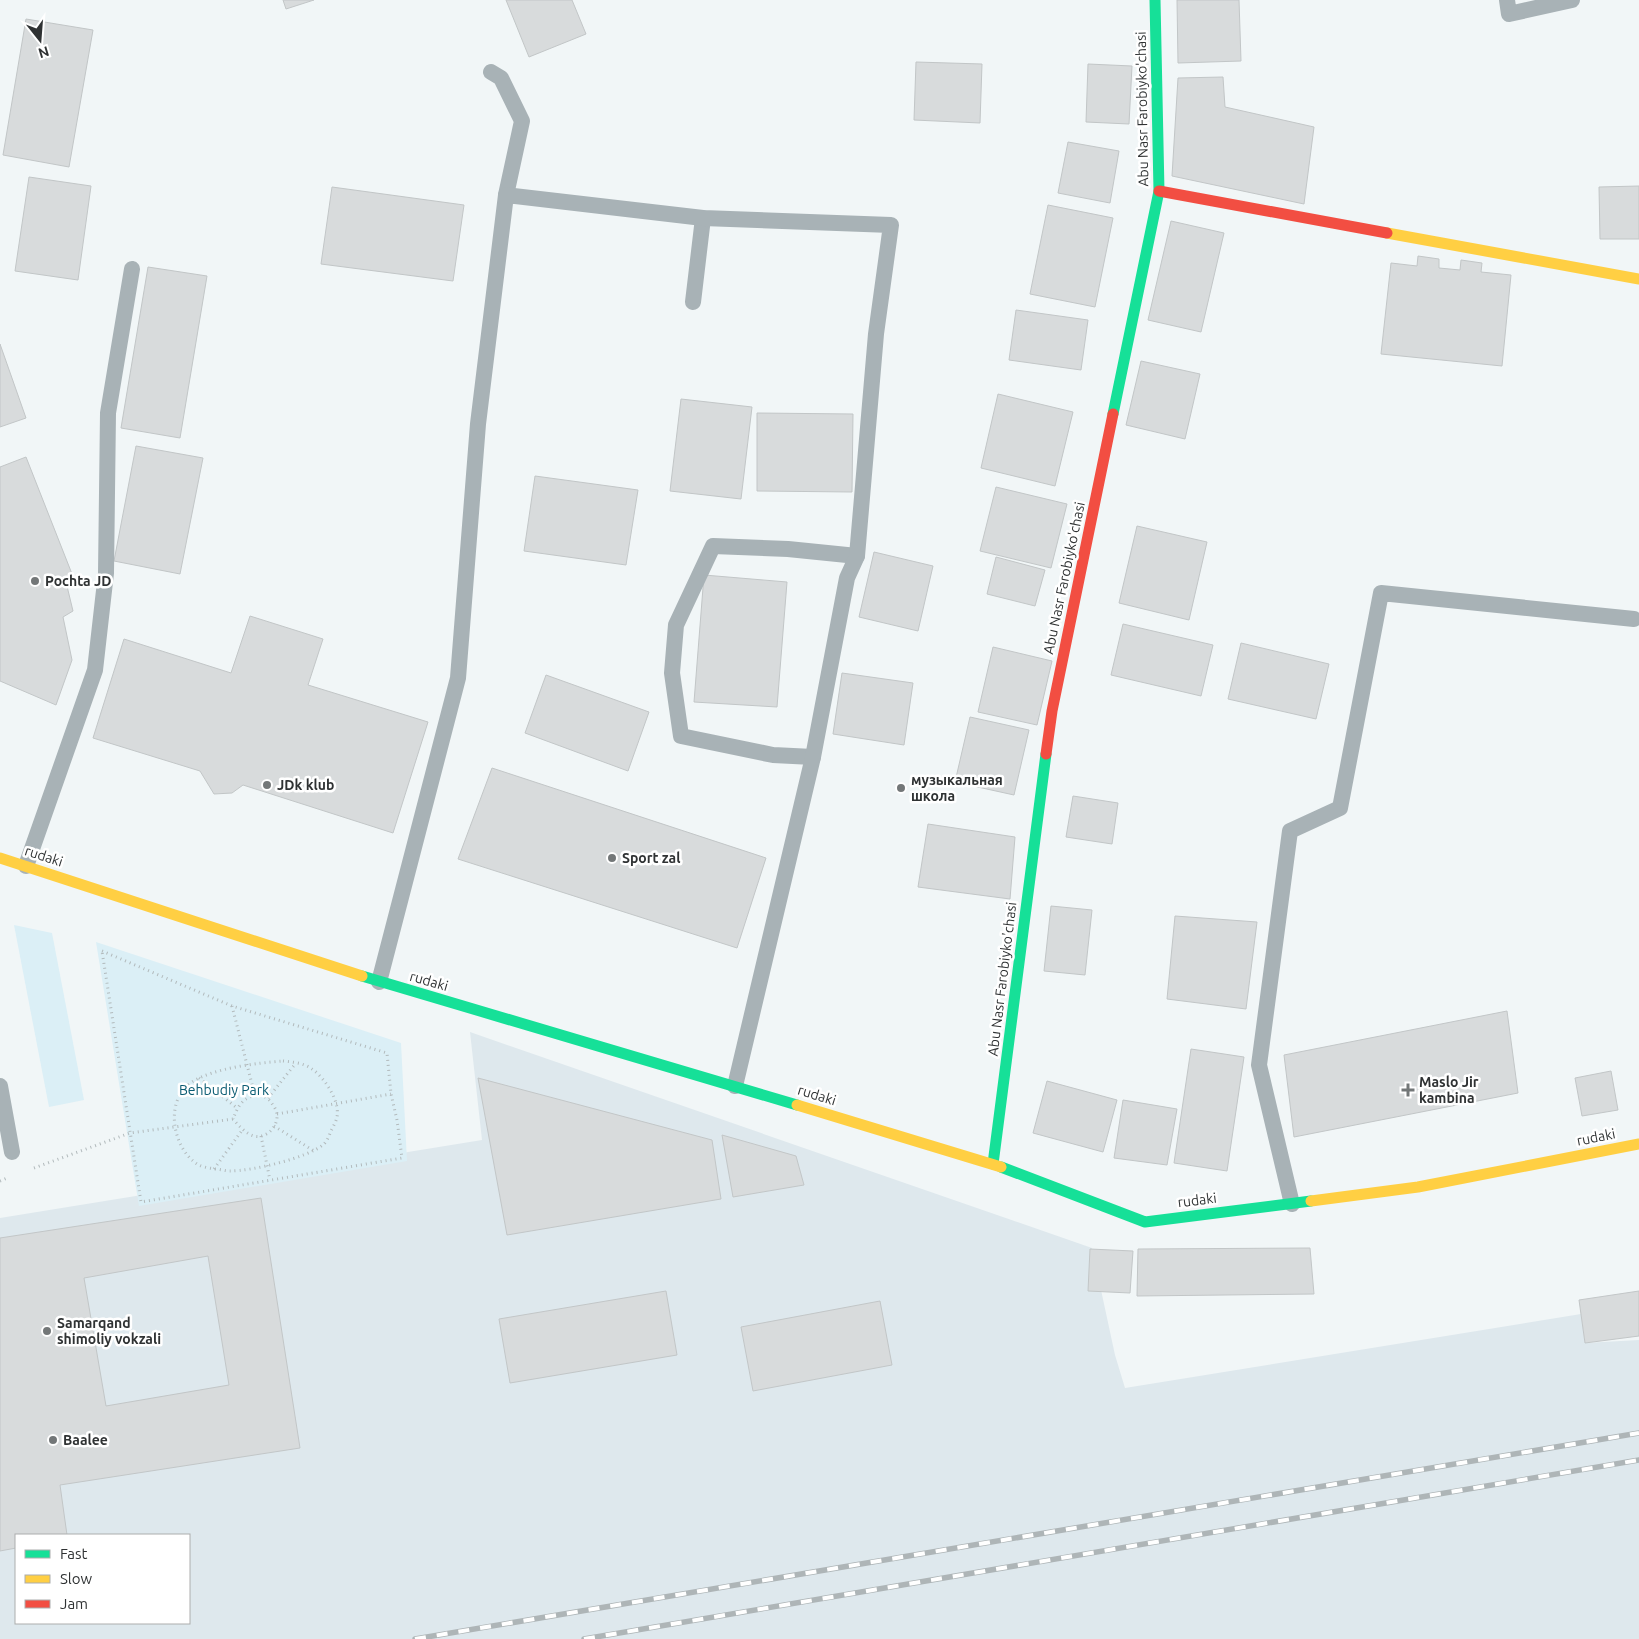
<svg xmlns="http://www.w3.org/2000/svg" width="1639" height="1639" font-family="Ubuntu,sans-serif">
<rect width="100%" height="100%" fill="#f1f6f7"/>
<path fill="#dee8ed" fill-rule="evenodd" d="M 470,1032 L 1092,1248 L 1115,1355 L 1125,1388 L 1581,1314 L 1585,1343 L 1639,1340 L 1639,1639 L 0,1639 L 0,1218 L 482,1140 ZM 16,1535 L 189,1535 L 189,1623 L 16,1623 Z"/>
<g fill="#dbeff6">
<polygon points="14,925 52,933 84,1100 49,1107"/>
<polygon points="96,942 401,1043 407,1161 139,1206"/>
</g>
<g fill="#d8dbdc" stroke="#c2c6c7" fill-rule="evenodd">
<polygon points="283,0 314,0 286,9"/>
<polygon points="506,0 572,0 586,34 529,57"/>
<polygon points="1177,0 1239,0 1241,61 1178,63"/>
<polygon points="26,19 93,30 69,167 3,155"/>
<polygon points="916,62 982,64 980,123 914,120"/>
<polygon points="1088,64 1132,66 1129,124 1086,122"/>
<polygon points="1223,77 1225,107 1314,127 1304,204 1172,176 1178,78"/>
<polygon points="1068,142 1119,151 1110,203 1058,193"/>
<polygon points="29,177 91,186 78,280 15,271"/>
<polygon points="1639,186 1639,239 1600,239 1599,187"/>
<polygon points="332,187 464,205 453,281 321,264"/>
<polygon points="1048,205 1113,218 1095,307 1030,294"/>
<polygon points="1171,221 1224,233 1201,332 1148,320"/>
<polygon points="1418,256 1439,259 1439,268 1460,270 1461,260 1482,263 1481,272 1511,275 1502,366 1381,354 1391,263 1417,266"/>
<polygon points="148,267 207,276 180,438 121,428"/>
<polygon points="1016,310 1088,320 1081,370 1009,360"/>
<polygon points="0,344 26,418 0,427"/>
<polygon points="1141,361 1200,374 1185,439 1126,425"/>
<polygon points="998,394 1073,412 1055,486 981,468"/>
<polygon points="681,399 752,407 741,499 670,491"/>
<polygon points="757,413 853,414 852,492 757,491"/>
<polygon points="136,446 203,458 180,574 114,561"/>
<polygon points="26,457 74,579 66,582 73,611 63,617 72,660 56,705 0,681 0,467"/>
<polygon points="535,476 638,490 626,565 524,551"/>
<polygon points="996,487 1067,504 1051,568 980,551"/>
<polygon points="1137,526 1207,542 1189,620 1119,603"/>
<polygon points="874,552 933,566 918,631 859,617"/>
<polygon points="996,557 1045,570 1035,606 987,594"/>
<polygon points="704,575 787,582 777,707 694,702"/>
<polygon points="250,616 323,639 308,685 428,722 393,833 243,785 232,793 214,794 200,771 93,738 124,639 231,673"/>
<polygon points="1123,624 1213,645 1201,696 1111,675"/>
<polygon points="1241,643 1329,664 1316,719 1228,699"/>
<polygon points="993,647 1052,661 1037,725 978,712"/>
<polygon points="842,673 913,683 904,745 833,734"/>
<polygon points="546,675 649,712 628,771 525,733"/>
<polygon points="970,717 1029,730 1014,795 955,782"/>
<polygon points="492,768 766,858 737,948 458,859"/>
<polygon points="1073,796 1118,803 1112,844 1066,837"/>
<polygon points="928,824 1015,837 1010,899 918,887"/>
<polygon points="1051,906 1092,910 1085,975 1044,971"/>
<polygon points="1175,916 1257,922 1246,1009 1167,999"/>
<polygon points="1507,1011 1518,1093 1294,1137 1284,1055"/>
<polygon points="1191,1049 1244,1057 1227,1171 1174,1163"/>
<polygon points="1611,1071 1618,1110 1582,1116 1575,1078"/>
<polygon points="478,1078 712,1140 721,1199 507,1235"/>
<polygon points="1047,1081 1117,1100 1103,1152 1033,1133"/>
<polygon points="1123,1100 1177,1109 1167,1165 1114,1158"/>
<polygon points="722,1135 796,1156 804,1185 733,1197"/>
<path d="M 261,1198 L 300,1448 L 60,1485 L 67,1535 L 16,1535 L 16,1548 L 0,1551 L 0,1238 ZM 208,1256 L 229,1385 L 106,1406 L 84,1278 Z"/>
<polygon points="1310,1248 1314,1294 1137,1296 1138,1249"/>
<polygon points="1090,1249 1133,1251 1130,1293 1088,1291"/>
<polygon points="666,1291 677,1355 510,1383 499,1319"/>
<polygon points="1639,1291 1639,1336 1585,1343 1579,1300"/>
<polygon points="880,1301 892,1365 753,1391 741,1327"/>
</g>
<g fill="none" stroke-linecap="round" stroke-linejoin="round">
<g stroke="#b2babc" stroke-width="3" stroke-dasharray="1 4" stroke-linecap="butt">
<polygon points="102,951 232,1006 387,1053 391,1094 397,1120 402,1158 141,1202"/>
<polyline points="232,1006 255,1096"/>
<path d="M 283,1061 C 293,1062 304,1063 312,1069 C 325,1078 340,1101 337,1117 C 336,1122 333,1127 331,1131 C 329,1136 327,1141 324,1144 C 308,1158 252,1171 230,1171 C 225,1171 220,1169 215,1169 C 209,1168 202,1167 197,1164 C 172,1147 164,1100 192,1082 C 214,1068 257,1063 283,1061 Z"/>
<polyline points="199,1078 237,1108"/>
<polyline points="268,1098 296,1063"/>
<polyline points="277,1114 391,1094"/>
<polyline points="274,1126 314,1151"/>
<polyline points="261,1136 270,1180"/>
<path d="M 34,1168 L 130,1133 L 233,1119 C 237,1109 241,1099 253,1096 C 259,1094 266,1096 270,1101 C 273,1105 277,1110 277,1115 C 278,1127 266,1139 254,1136 C 246,1134 238,1125 233,1119"/>
<polyline points="214,1169 243,1129"/>
<polyline points="0,1181 7,1178"/>
</g>
<g stroke="#a8b2b6" stroke-width="16">
<polyline points="1507,0 1509,14 1572,0"/>
<polyline points="491,72 501,78 522,121 506,195"/>
<polyline points="693,302 703,218"/>
<polyline points="813,757 773,755 681,736 672,673 676,625 713,546 788,549 857,556"/>
<polyline points="26,866 95,670 106,573 108,413 132,269"/>
<polyline points="379,982 458,678 478,424 506,195 703,218 891,225 876,334 857,556 847,578 813,757 735,1086"/>
<polyline points="0,1086 12,1152"/>
<polyline points="1292,1204 1259,1065 1290,831 1340,808 1381,593 1634,619"/>
</g>
<g stroke="#16e098" stroke-width="11">
<polyline points="1113,414 1159,191 1155,0"/>
<polyline points="362,976 797,1105"/>
<polyline points="993,1164 1046,754"/>
<polyline points="1001,1167 1145,1222 1311,1201"/>
</g>
<g stroke="#ffcf43" stroke-width="11">
<polyline points="1387,233 1639,279"/>
<polyline points="0,858 362,976"/>
<polyline points="797,1105 1001,1167"/>
<polyline points="1311,1201 1418,1187 1639,1144"/>
</g>
<g stroke="#f24e42" stroke-width="11">
<polyline points="1159,191 1387,233"/>
<polyline points="1046,754 1052,711 1113,414"/>
</g>
<defs>
<g id="rail">
<polyline points="415,1639 1639,1433"/>
<polyline points="584,1639 1639,1460"/>
</g>
</defs>
<use href="#rail" stroke="#aeb5b7" stroke-width="5.5"/>
<use href="#rail" stroke="#fff" stroke-width="4" stroke-dasharray="11" stroke-linecap="butt"/>
</g>
<g fill="#737778" stroke="#fff" stroke-width="2">
<circle cx="35" cy="581" r="5"/>
<circle cx="267" cy="785" r="5"/>
<circle cx="901" cy="788" r="5"/>
<circle cx="612" cy="858" r="5"/>
<path d="M1405.5 1082.5h5v5h5v5h-5v5h-5v-5h-5v-5h5z"/>
<circle cx="47" cy="1331" r="5"/>
<circle cx="53" cy="1440" r="5"/>
</g>
<g text-anchor="middle" dominant-baseline="central" stroke-width="5" stroke-linejoin="round" paint-order="stroke">
<g font-size="14" fill="#2f3233" stroke="#fff">
<text transform="translate(1142 109) rotate(-91)">Abu Nasr Farobiyko'chasi</text>
<text transform="translate(1064 578) rotate(-78)">Abu Nasr Farobiyko'chasi</text>
<text transform="translate(44 856) rotate(18)">rudaki</text>
<text transform="translate(1002 979) rotate(-83)">Abu Nasr Farobiyko'chasi</text>
<text transform="translate(429 981) rotate(16)">rudaki</text>
<text transform="translate(817 1095) rotate(17)">rudaki</text>
<text transform="translate(1596 1137) rotate(-11)">rudaki</text>
<text transform="translate(1197 1200) rotate(-7)">rudaki</text>
</g>
<g font-size="14" font-weight="bold" fill="#2f3233" stroke="#fff" text-anchor="start">
<text x="45" y="581">Pochta JD</text>
<text x="911" y="780">музыкальная<tspan x="911" dy="16">школа</tspan></text>
<text x="277" y="785">JDk klub</text>
<text x="622" y="858">Sport zal</text>
<text x="1419" y="1082">Maslo Jir<tspan x="1419" dy="16">kambina</tspan></text>
<text x="57" y="1323">Samarqand<tspan x="57" dy="16">shimoliy vokzali</tspan></text>
<text x="63" y="1440">Baalee</text>
</g>
<g font-size="14" fill="#085a71" stroke="#fff">
<text x="224" y="1090">Behbudiy Park</text>
</g>
</g>
<rect x="15" y="1534" width="175" height="90" fill="#ffffff" stroke="#acadad"/>
<rect x="25" y="1550" width="25" height="8" fill="#16e098" stroke="#acadad"/>
<text x="60" y="1559" font-size="15" fill="#2f3233">Fast</text>
<rect x="25" y="1575" width="25" height="8" fill="#ffcf43" stroke="#acadad"/>
<text x="60" y="1584" font-size="15" fill="#2f3233">Slow</text>
<rect x="25" y="1600" width="25" height="8" fill="#f24e42" stroke="#acadad"/>
<text x="60" y="1609" font-size="15" fill="#2f3233">Jam</text>
<g transform="translate(40 40) rotate(163)" stroke="#ffffff" stroke-width="4" paint-order="stroke">
<path d="M0-4L9 19L0 12L-9 19Z" fill="#2f3233"/>
<text y="-8" font-size="14" font-weight="bold" text-anchor="middle" fill="#2f3233">N</text>
</g>
</svg>
